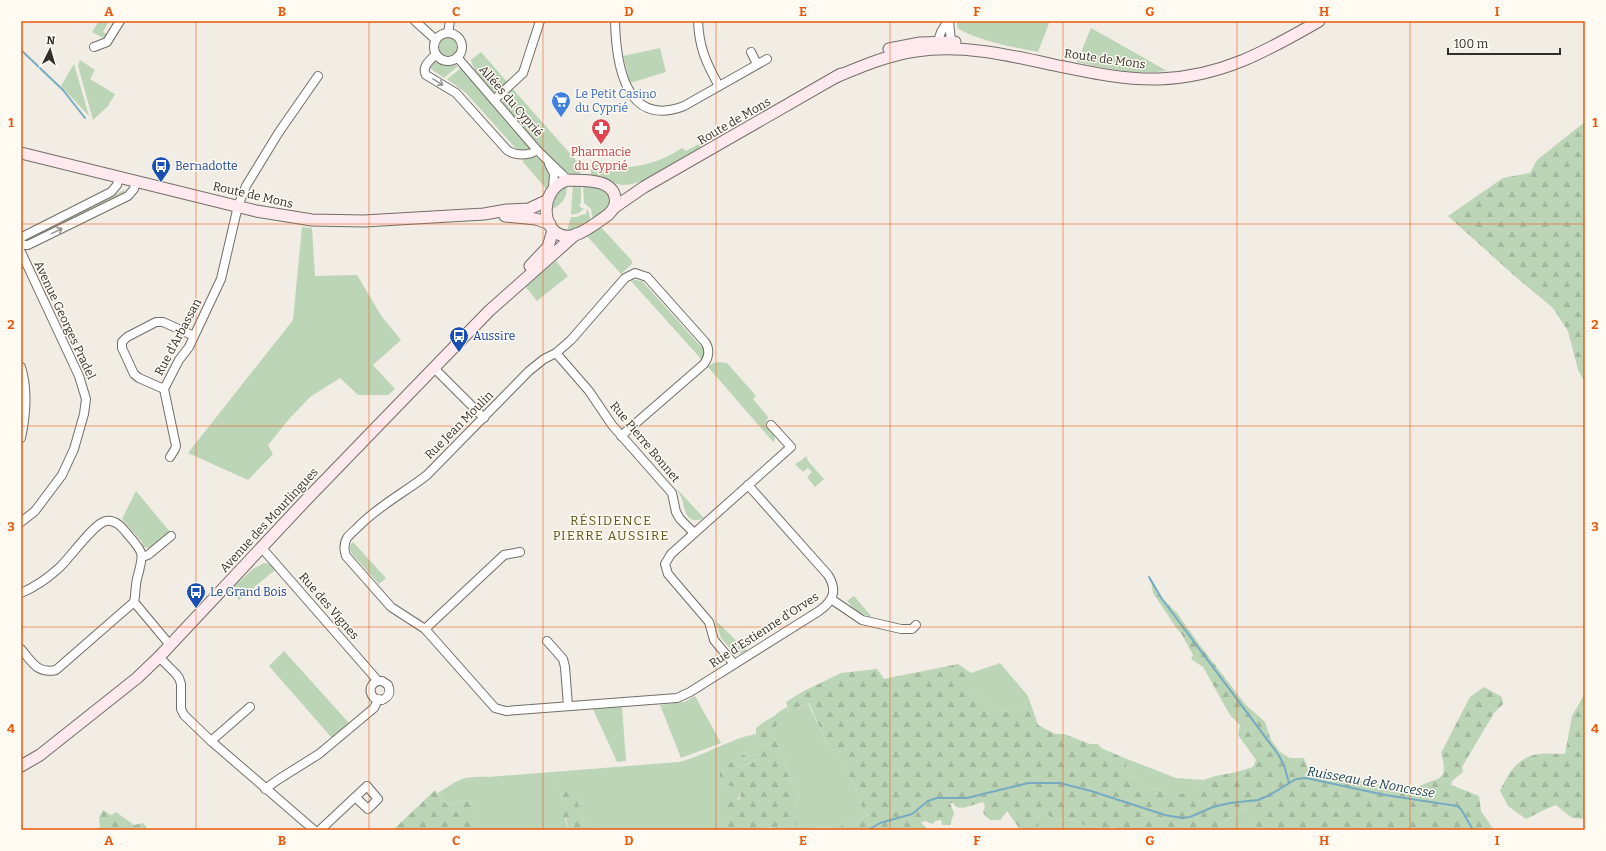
<svg xmlns="http://www.w3.org/2000/svg" width="1606" height="851" font-family="Bitter,serif">
<defs>
<pattern id="forest-firs" width="22" height="20" patternUnits="userSpaceOnUse"><rect width="22" height="20" fill="#bcd5b6"/><path d="M5 1l3.5 6h-7zM16 11l3.5 6h-7z" fill="#a2b79d"/></pattern>
</defs>
<rect width="100%" height="100%" fill="#f1ece4"/>
<g fill="#bcd5b6">
<polygon points="99,21 109,21 103,32 108,35 103,38 92,32"/>
<path d="M 957,21 L 1050,21 L 1038,52 C 1010,46 981,42 957,28 Z"/>
<path d="M 1091,28 L 1167,71 C 1135,75 1109,69 1077,62 Z"/>
<circle cx="448" cy="47" r="9"/>
<polygon points="660,48 666,72 630,83 623,56"/>
<path d="M 481,52 L 508,83 C 505,86 500,92 495,92 C 485,93 473,68 471,60 Z"/>
<polygon points="80,60 95,70 90,79 115,94 108,106 93,120 78,66"/>
<polygon points="436,62 458,66 444,78 428,67 433,63"/>
<polygon points="74,64 89,116 61,86"/>
<polygon points="461,68 531,149 518,151 466,93 447,79"/>
<path d="M 512,88 L 581,166 L 580,177 C 552,171 523,128 503,105 L 503,96 Z"/>
<path d="M 706,140 L 709,146 C 687,157 646,186 622,185 L 591,177 C 589,167 595,163 604,163 L 604,168 C 635,168 656,165 682,148 L 686,151 Z"/>
<path d="M 532,156 C 549,160 551,178 548,191 L 523,162 L 523,158 Z"/>
<path d="M 573,184 L 581,185 L 581,203 L 579,204 L 581,208 L 584,208 C 580,213 577,215 571,214 Z"/>
<path d="M 566,185 C 569,197 561,205 551,210 L 554,194 Z"/>
<polygon points="583,185 602,186 611,197 610,208 593,220 591,209 584,203"/>
<polygon points="124,190 125,192 26,241 24,241 25,239"/>
<polygon points="586,209 588,210 591,221 576,230 567,231 571,217 577,217 583,214 585,215 587,211"/>
<polygon points="600,226 632,261 632,264 621,274 586,235"/>
<polygon points="302,227 312,228 315,276 357,275 382,317 401,340 373,365 395,389 388,395 358,395 340,378 310,397 290,418 268,445 273,454 248,480 188,453 293,320"/>
<polygon points="556,261 568,276 537,301 525,286"/>
<polygon points="635,280 642,281 705,351 702,360 631,281"/>
<polygon points="719,362 727,363 756,396 753,399 768,417 766,423 775,435 774,443 708,367 713,363"/>
<polygon points="806,456 808,461 824,479 815,487 807,477 812,472 808,468 803,472 795,464 802,460"/>
<path d="M 676,488 L 704,518 C 687,526 685,511 682,499 C 680,495 678,491 676,488 Z"/>
<polygon points="136,491 170,532 150,548 143,547 141,545 143,543 122,519"/>
<polygon points="353,542 386,578 379,584 352,554 350,549 350,545"/>
<polygon points="264,563 270,564 275,570 239,600 230,590 253,569"/>
<polygon points="854,596 871,616 870,617 856,611 847,601"/>
<polygon points="715,620 747,651 738,654 734,653 721,638"/>
<polygon points="284,651 349,723 332,738 269,666"/>
<polygon points="1000,663 1028,696 1025,705 1006,712 994,709 971,687 971,673"/>
<polygon points="695,696 721,743 681,758 660,705 684,702"/>
<polygon points="808,703 825,740 845,766 860,800 863,813 869,815 839,827 809,828 805,830 744,830 796,825 794,807 799,795 787,773 783,753 773,737 778,716 774,716 780,711 787,707 789,712"/>
<polygon points="622,707 626,761 617,762 593,709"/>
<path d="M 756,734 L 762,739 L 763,744 L 741,756 L 743,760 L 758,753 L 759,759 L 737,768 L 720,783 L 734,787 L 741,792 L 731,816 L 727,820 L 728,830 L 602,830 L 585,825 L 576,797 L 556,781 L 563,799 L 560,805 L 569,830 L 484,830 L 476,819 L 471,802 L 466,800 L 447,805 L 438,793 C 460,779 462,776 489,777 L 679,762 C 706,755 729,739 756,734 Z"/>
<polygon points="1127,759 1176,778 1204,780 1191,794 1168,794 1159,788 1152,790 1126,773"/>
<polygon points="1246,808 1257,827 1262,830 1222,830 1219,825"/>
<polygon points="1037,813 1045,813 1054,819 1077,821 1089,828 1093,826 1103,830 1036,830 1039,825"/>
</g>
<g fill="url(#forest-firs)">
<polygon points="1585,122 1585,383 1578,370 1568,331 1553,308 1517,278 1448,216 1503,178 1530,173 1537,160"/>
<path d="M 1151,581 L 1159,595 L 1177,613 L 1199,644 L 1245,704 L 1265,722 L 1271,740 L 1280,752 L 1290,758 L 1304,758 L 1310,774 L 1328,771 L 1368,783 L 1414,790 C 1433,775 1451,787 1441,753 L 1470,697 L 1484,687 L 1502,697 L 1503,704 L 1494,713 L 1462,767 L 1463,772 L 1452,781 L 1451,785 L 1479,796 L 1481,811 L 1494,830 L 1262,830 L 1257,827 L 1246,808 L 1219,825 L 1222,830 L 1116,830 L 1112,827 L 1109,830 L 1103,830 L 1093,826 L 1089,828 L 1077,821 L 1054,819 L 1045,813 L 1037,813 L 1039,825 L 1036,830 L 1019,828 L 1007,811 L 1000,820 L 990,820 L 983,813 L 985,806 L 983,802 L 963,808 L 956,807 L 953,803 L 950,803 L 954,813 L 950,825 L 942,825 L 941,820 L 935,821 L 933,824 L 925,821 L 921,823 L 929,830 L 805,830 L 809,828 L 839,827 L 869,815 L 863,813 L 860,800 L 845,766 L 825,740 L 809,703 L 798,707 L 795,711 L 789,712 L 786,702 L 804,691 L 841,673 L 877,669 L 884,679 L 958,664 L 971,673 L 971,687 L 994,709 L 1006,712 L 1025,705 L 1028,696 L 1038,725 L 1055,734 L 1064,734 L 1090,744 L 1098,744 L 1101,748 L 1127,759 L 1126,773 L 1152,790 L 1159,788 L 1168,794 L 1191,794 L 1204,780 L 1215,776 L 1237,772 L 1253,767 L 1256,760 L 1238,735 L 1240,725 L 1230,715 L 1203,667 L 1191,659 L 1193,655 L 1181,633 L 1177,629 L 1153,593 Z"/>
<path d="M 1585,689 L 1585,819 L 1572,818 L 1556,805 L 1546,809 L 1526,819 L 1508,806 L 1500,791 C 1508,773 1519,756 1539,754 C 1548,753 1556,754 1565,754 L 1572,716 L 1585,693 Z"/>
<polygon points="774,716 778,716 780,721 776,726 773,737 783,753 787,773 799,795 794,807 799,814 796,825 744,830 728,830 727,820 731,816 724,804 727,797 739,800 741,793 734,787 720,783 720,768 727,762 734,763 738,768 759,759 758,753 742,760 741,756 763,744 762,739 756,734 756,728 764,722"/>
<polygon points="563,777 576,797 585,825 602,830 569,830 566,819 560,815 560,805 563,799 556,781"/>
<polygon points="435,790 447,805 466,800 471,802 476,819 484,830 393,830"/>
<polygon points="103,810 111,815 116,812 134,825 143,823 147,828 146,830 98,830 100,827 99,818"/>
</g>
<g fill="none" stroke-linecap="round" stroke-linejoin="round">
<g stroke="#76abc1" stroke-width="2">
<polyline points="21,50 63,90 85,118"/>
<polyline points="1149,577 1162,599 1278,754 1284,765 1289,783"/>
<polyline points="868,830 880,823 912,814 928,801 937,798 967,798 1028,783 1060,783 1091,791 1165,815 1182,818 1190,817 1213,807 1230,803 1258,800 1270,795 1296,779 1306,778 1385,795 1457,806 1461,809 1473,830"/>
</g>
<defs>
<g id="street">
<polyline points="415,21 436,40"/>
<path d="M 615,21 C 616,63 625,129 684,106 L 767,59"/>
<path d="M 698,21 C 699,47 706,63 719,86"/>
<polyline points="948,21 941,32 938,41 944,49 951,42 949,21"/>
<polyline points="448,33 450,21"/>
<circle cx="448" cy="47" r="14"/>
<polyline points="94,47 107,42 120,21"/>
<polyline points="751,52 757,64"/>
<path d="M 436,54 C 431,60 421,66 426,75 L 456,93 L 507,150 C 515,156 530,156 537,150"/>
<polyline points="457,57 537,150 568,180"/>
<polyline points="494,100 523,73 540,21"/>
<polyline points="549,164 554,174 553,188"/>
<polyline points="21,239 22,237 111,192 117,185 119,177"/>
<polyline points="21,245 28,245 128,196 134,189 136,181"/>
<polyline points="21,252 79,376 86,399 84,414 74,449 62,475 35,511 21,522"/>
<polyline points="556,353 589,391 612,425 672,493 676,512 680,519 694,533"/>
<path d="M 21,367 C 28,390 26,415 21,438"/>
<polyline points="434,368 484,418"/>
<polyline points="164,389 139,378 134,374 122,348 122,342 127,337 156,322 163,322 194,336"/>
<path d="M 621,436 L 704,364 C 709,357 710,349 705,342 L 647,277 L 635,273 L 625,278 L 571,340 L 556,353 L 544,359 L 529,371 L 427,475 C 404,493 378,506 358,527 C 355,530 350,534 347,538 C 344,543 344,550 346,556 L 391,607 L 425,629 L 495,708 L 506,711 L 677,698 L 690,692 L 819,611 C 833,601 838,591 828,575 L 748,485"/>
<polyline points="170,457 175,449 176,446 164,389 179,360 189,347 221,279 238,206 246,186 279,132 318,76"/>
<path d="M 261,547 L 378,681 L 382,681 L 388,685 C 391,692 389,697 382,700 L 374,698 C 368,691 370,684 378,681"/>
<polyline points="142,557 148,555 171,536"/>
<path d="M 21,593 C 35,587 48,578 59,568 C 70,558 94,523 106,521 C 117,519 124,530 130,537 C 145,554 143,555 138,575 C 135,584 136,593 134,602 L 56,670 C 37,674 32,662 21,649"/>
<polyline points="831,599 862,620 901,629 912,629 916,625"/>
<polyline points="134,602 170,645"/>
<polyline points="425,629 504,555 520,552"/>
<polyline points="547,641 563,659 565,667 568,706"/>
<polyline points="159,657 176,674 179,678 181,684 181,709 184,715 211,741 314,830"/>
<polyline points="734,664 714,640 709,622 668,574 665,564 671,554 791,447 771,425"/>
<polyline points="211,741 250,707"/>
<polyline points="265,789 279,779 319,754 374,708 378,700"/>
<polyline points="320,830 367,786 378,799 368,809 355,797"/>
</g>
<g id="secondary">
<polyline points="889,49 920,43 955,42"/>
<path d="M 836,77 C 862,66 888,55 916,51 C 962,44 1009,55 1054,65 C 1088,72 1123,80 1159,79 C 1221,77 1267,51 1319,21"/>
<polyline points="21,153 256,211 312,220 364,221 484,214 507,210 529,209 546,201"/>
<path d="M 568,180 C 583,181 611,178 615,197 C 617,204 614,209 609,214 C 601,220 581,235 571,236 C 540,240 537,188 568,180 Z"/>
<polyline points="615,207 644,187 841,74"/>
<polyline points="505,216 536,219 550,224"/>
<polyline points="530,266 548,247 553,230"/>
<polyline points="21,766 40,755 137,678 159,657 306,500 489,311 576,234"/>
</g>
</defs>
<use href="#street" stroke="#726e67" stroke-width="10"/>
<use href="#secondary" stroke="#726e67" stroke-width="13"/>
<use href="#street" stroke="#fff" stroke-width="8"/>
<use href="#secondary" stroke="#feeaee" stroke-width="11"/>
</g>
<defs><path id="oneway-shaft" d="M-6 0H5M1.5-3L5.5 0L1.5 3" fill="none" stroke-width="1.6" stroke-linecap="round" stroke-linejoin="round"/></defs>
<g stroke="#989695">
<use href="#oneway-shaft" transform="translate(438 82) rotate(31)"/>
<use href="#oneway-shaft" transform="translate(57 231) rotate(-26)"/>
</g>
<path fill="none" stroke="#e8590c" stroke-width="1" stroke-opacity="0.55" d="M 196,21 L 196,830M 369,21 L 369,830M 543,21 L 543,830M 716,21 L 716,830M 890,21 L 890,830M 1063,21 L 1063,830M 1237,21 L 1237,830M 1410,21 L 1410,830M 21,224 L 1585,224M 21,426 L 1585,426M 21,627 L 1585,627"/>
<defs>
<symbol id="supermarket-pin" viewBox="-11 -11 22 30"><path d="M0 17L-7.5 6A9.5 9.5 0 1 1 7.5 6Z" fill="#3f7fe0" stroke="#fffaf2"/><path d="M-6-5.5h2.5l.6 2H6L4.5 2H-2.5L-4.4-4H-6ZM-1.5 3.2a1.3 1.3 0 1 0 .1 0ZM3 3.2a1.3 1.3 0 1 0 .1 0Z" fill="#fff"/></symbol>
<symbol id="pharmacy-pin" viewBox="-11 -11 22 30"><path d="M0 17L-7.5 6A9.5 9.5 0 1 1 7.5 6Z" fill="#e0444e" stroke="#fffaf2"/><path d="M-2-6h4v4h4v4h-4v4h-4v-4h-4v-4h4Z" fill="#fff"/></symbol>
<symbol id="bus-pin" viewBox="-11 -11 22 30"><path d="M0 17L-7.5 6A9.5 9.5 0 1 1 7.5 6Z" fill="#1a4fb4" stroke="#fffaf2"/><path d="M-5-6H5V4H4V6H2V4H-2V6H-4V4H-5ZM-3.5-4V0h7V-4ZM-3.5 1.2v1.5H-2V1.2ZM2 1.2v1.5H3.5V1.2Z" fill="#fff"/></symbol>
</defs>
<g fill-rule="evenodd">
<use href="#supermarket-pin" x="550" y="90" width="22" height="30"/>
<use href="#pharmacy-pin" x="590" y="117" width="22" height="30"/>
<use href="#bus-pin" x="150" y="155" width="22" height="30"/>
<use href="#bus-pin" x="448" y="325" width="22" height="30"/>
<use href="#bus-pin" x="185" y="581" width="22" height="30"/>
</g>
<g text-anchor="middle" dominant-baseline="central" stroke-width="3" stroke-linejoin="round" paint-order="stroke">
<g font-size="12" fill="#302e2b" stroke="#fffaf2">
<text transform="translate(1105 59) rotate(8)">Route de Mons</text>
<text transform="translate(511 101) rotate(49)">Allées du Cyprié</text>
<text transform="translate(734 121) rotate(-30)">Route de Mons</text>
<text transform="translate(253 195) rotate(13)">Route de Mons</text>
<text transform="translate(65 320) rotate(65)">Avenue Georges Pradel</text>
<text transform="translate(178 337) rotate(-62)">Rue d'Arbassan</text>
<text transform="translate(459 425) rotate(-45)">Rue Jean Moulin</text>
<text transform="translate(645 442) rotate(50)">Rue Pierre Bonnet</text>
<text transform="translate(269 520) rotate(-47)">Avenue des Mourlingues</text>
<text transform="translate(329 606) rotate(49)">Rue des Vignes</text>
<text transform="translate(764 630) rotate(-33)">Rue d'Estienne d'Orves</text>
</g>
<g font-size="12" fill="#366cbe" stroke="#fffaf2" text-anchor="start">
<text x="575" y="94">Le Petit Casino<tspan x="575" dy="14">du Cyprié</tspan></text>
</g>
<g font-size="12" fill="#be3a42" stroke="#fffaf2">
<text x="601" y="152">Pharmacie<tspan x="601" dy="14">du Cyprié</tspan></text>
</g>
<g font-size="12" fill="#164399" stroke="#fffaf2" text-anchor="start">
<text x="175" y="166">Bernadotte</text>
<text x="473" y="336">Aussire</text>
<text x="210" y="592">Le Grand Bois</text>
</g>
<g font-size="13" letter-spacing="1" fill="#5e5a1e" stroke="#fffaf2">
<text x="611" y="520">RÉSIDENCE<tspan x="611" dy="15">PIERRE AUSSIRE</tspan></text>
</g>
<g font-size="13" font-style="italic" fill="#164354" stroke="#fffaf2">
<text transform="translate(1371 782) rotate(10)">Ruisseau de Noncesse</text>
</g>
</g>
<rect width="1606" height="851" fill="none" stroke="#fffaf2" stroke-width="44"/>
<g transform="translate(50 50) rotate(5)" stroke="#fffaf2" stroke-width="3" paint-order="stroke">
<path d="M0-3L7 15L0 10L-7 15Z" fill="#302e2b"/>
<text y="-6" font-size="11" font-weight="bold" text-anchor="middle" fill="#302e2b">N</text>
</g>
<path d="M1448 48v6h112v-6" fill="none" stroke="#302e2b" stroke-width="2"/>
<text x="1454" y="48" font-size="12" fill="#302e2b" stroke="#fffaf2" stroke-width="3" paint-order="stroke">100 m</text>
<rect x="22" y="22" width="1562" height="807" fill="none" stroke="#e8590c" stroke-width="1.5"/>
<g font-size="13" text-anchor="middle" font-weight="bold" fill="#e8590c">
<text x="109" y="16">A</text>
<text x="282" y="16">B</text>
<text x="456" y="16">C</text>
<text x="629" y="16">D</text>
<text x="803" y="16">E</text>
<text x="977" y="16">F</text>
<text x="1150" y="16">G</text>
<text x="1324" y="16">H</text>
<text x="1497" y="16">I</text>
<text x="11" y="127">1</text>
<text x="1595" y="127">1</text>
<text x="11" y="329">2</text>
<text x="1595" y="329">2</text>
<text x="11" y="531">3</text>
<text x="1595" y="531">3</text>
<text x="11" y="733">4</text>
<text x="1595" y="733">4</text>
<text x="109" y="845">A</text>
<text x="282" y="845">B</text>
<text x="456" y="845">C</text>
<text x="629" y="845">D</text>
<text x="803" y="845">E</text>
<text x="977" y="845">F</text>
<text x="1150" y="845">G</text>
<text x="1324" y="845">H</text>
<text x="1497" y="845">I</text>
</g>
</svg>
